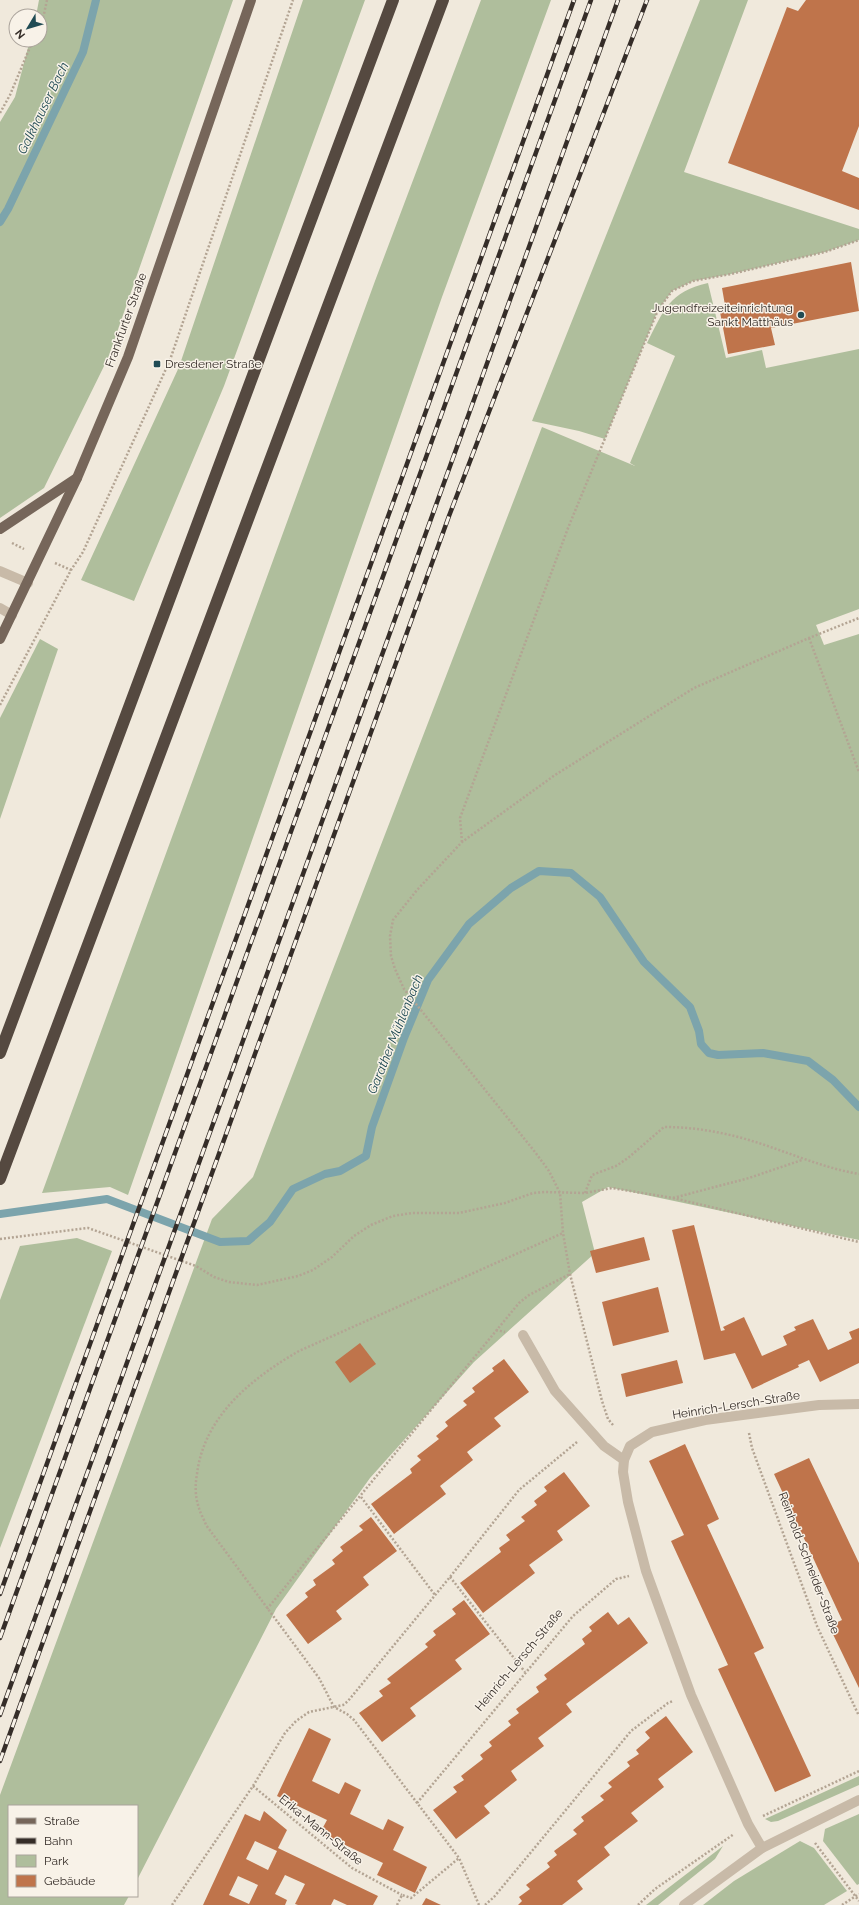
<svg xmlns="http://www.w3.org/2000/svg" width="859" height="1905" font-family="Raleway,sans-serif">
<rect width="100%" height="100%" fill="#f0e9dc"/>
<g fill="#afbe9c">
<polygon points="39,0 233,0 108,358 44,488 0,518 0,122 15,97 30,40 40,40 40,16 36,16"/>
<polygon points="303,0 365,0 224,386 134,601 81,580 179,367"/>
<polygon points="481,0 551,0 442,297 128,1195 110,1187 42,1193 375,281"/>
<polygon points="700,0 748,0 684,172 859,229 859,240 825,252 731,274 693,281 672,291 658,310 605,439 579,431 532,421"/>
<path d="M 708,283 L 726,358 L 762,350 L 766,368 L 859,349 L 859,609 L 816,625 L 824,645 L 859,634 L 859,1240 L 608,1187 L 582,1202 L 595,1253 L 474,1362 L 370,1478 L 276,1609 L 137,1880 L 137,1806 L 9,1806 L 9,1896 L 129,1896 L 124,1905 L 0,1905 L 0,1795 L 212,1219 L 253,1177 L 542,427 L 635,466 L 630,463 L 675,356 L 647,343 C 664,310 669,292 708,283 Z"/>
<polygon points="40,639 58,649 0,819 0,718"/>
<polygon points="77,1238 112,1251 0,1548 0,1300 20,1246"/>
<polygon points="859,1776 859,1785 778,1821 771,1822 765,1819"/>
<polygon points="859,1814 859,1884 857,1885 823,1841 825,1829"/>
<polygon points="800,1841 814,1848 847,1891 824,1905 703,1905 734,1881"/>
<polygon points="723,1846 715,1859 658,1905 646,1905"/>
</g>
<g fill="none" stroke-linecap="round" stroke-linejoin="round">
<g stroke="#7ca4ac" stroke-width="8">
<polyline points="0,222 8,209 83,52 96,0"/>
<polyline points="0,1214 107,1199 220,1242 248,1241 270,1222 293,1189 325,1174 340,1171 366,1156 372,1127 404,1038 428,980 469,924 511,888 539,871 571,873 600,897 644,962 690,1007 699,1031 701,1044 709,1053 718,1055 763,1053 808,1061 833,1080 859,1107"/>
</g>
</g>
<g fill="#bf744b" fill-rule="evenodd">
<polygon points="806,0 859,0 859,126 842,171 859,178 859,210 728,163 787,7 798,11"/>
<polygon points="851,262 859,311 771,328 775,345 728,354 720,312 726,311 722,288"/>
<polygon points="694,1225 721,1331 725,1330 723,1327 744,1317 762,1356 787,1345 783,1336 796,1330 794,1327 813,1319 828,1350 852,1339 849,1332 859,1328 859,1363 820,1382 809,1360 798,1365 799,1367 752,1389 735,1353 704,1360 672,1230"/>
<polygon points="644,1237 650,1260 596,1273 590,1251"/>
<polygon points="658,1287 669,1332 613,1346 602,1302"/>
<polygon points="360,1343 376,1364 350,1383 335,1362"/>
<polygon points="504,1359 529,1392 494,1418 501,1426 467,1452 473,1460 440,1486 446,1494 394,1534 371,1504 412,1473 410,1469 421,1460 417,1456 439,1439 436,1436 448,1426 445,1422 467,1405 463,1401 475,1392 472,1388 494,1371 492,1368"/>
<polygon points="677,1360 683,1383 626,1397 621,1374"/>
<polygon points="685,1444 719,1519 707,1525 764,1648 754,1653 811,1776 775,1792 718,1669 728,1665 671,1541 684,1535 649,1461"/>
<polygon points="809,1458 859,1563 859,1688 829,1626 842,1620 774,1474"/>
<polygon points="564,1472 590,1506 557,1531 563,1540 529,1565 535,1573 483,1613 460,1583 501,1552 499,1548 510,1540 506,1535 525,1521 521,1517 537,1505 534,1501 547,1491 544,1487"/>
<polygon points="371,1517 397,1551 363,1577 369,1585 336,1611 342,1619 308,1644 286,1615 308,1597 305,1593 316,1585 313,1580 335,1564 332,1560 343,1551 340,1547 363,1530 359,1526"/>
<polygon points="464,1600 490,1634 455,1660 462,1669 410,1708 416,1716 382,1742 359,1713 383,1696 379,1691 391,1683 387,1679 428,1647 425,1644 436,1635 433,1631 456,1614 452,1609"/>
<polygon points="608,1612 618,1625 629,1617 648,1643 566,1704 572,1712 538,1738 544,1746 511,1771 517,1780 484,1806 490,1813 456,1839 433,1810 457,1792 453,1787 464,1780 461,1776 483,1759 480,1755 492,1746 489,1742 511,1725 508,1721 519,1713 516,1709 539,1692 536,1687 547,1679 544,1675 585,1644 582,1639 592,1631 589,1627"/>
<polygon points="666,1716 693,1752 658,1779 664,1787 631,1813 638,1821 604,1847 610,1855 577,1881 583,1889 562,1905 518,1905 522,1901 519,1897 530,1889 526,1885 550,1867 547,1863 557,1855 554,1851 577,1834 573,1830 584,1821 581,1817 604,1800 600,1796 612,1787 608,1783 630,1766 627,1762 639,1754 636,1750 650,1738 645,1732"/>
<polygon points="309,1728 331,1739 312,1781 339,1794 345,1782 361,1790 350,1814 383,1830 388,1819 404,1827 393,1850 427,1867 415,1893 377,1875 383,1863 320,1833 327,1820 277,1796"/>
<path d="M 264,1811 L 287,1830 L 278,1848 L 378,1896 L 373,1905 L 347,1905 L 334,1899 L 331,1905 L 298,1905 L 295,1904 L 305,1884 L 285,1875 L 275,1894 L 287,1900 L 285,1905 L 203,1905 L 245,1814 L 260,1821 ZM 255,1841 L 277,1851 L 268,1870 L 246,1859 ZM 238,1876 L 258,1885 L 249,1904 L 229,1895 Z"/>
<polygon points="426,1898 441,1905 422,1905"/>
</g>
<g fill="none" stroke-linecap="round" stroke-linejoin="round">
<g stroke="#b3a493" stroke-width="2.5" stroke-dasharray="2 2" stroke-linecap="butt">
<polyline points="40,25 44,14 47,0"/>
<polyline points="0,113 10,95 33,40"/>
<polyline points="12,543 24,549"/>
<polyline points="55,563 71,570"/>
<polyline points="809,638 859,772"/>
<polyline points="0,705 71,570 83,552 170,360 293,0"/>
<polyline points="462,842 460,818 568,528 658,310 672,291 693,281 731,274 825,252 859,240"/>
<path d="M 585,1193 L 592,1175 L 616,1166 L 628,1158 L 664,1127 C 690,1127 716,1131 742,1138 C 782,1149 818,1167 859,1174"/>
<polyline points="673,1198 749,1178 802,1160"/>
<polyline points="0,1239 88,1228 196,1266 214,1277 229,1282 257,1285 298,1276 313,1270 332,1257 354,1236 371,1225 393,1216 412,1213 459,1213 505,1203 533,1193 545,1192 585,1193 612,1188 673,1198 859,1242"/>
<polyline points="496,1330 505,1332"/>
<polyline points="613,1425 608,1419 602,1401 570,1274 563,1233 560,1193 549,1171 535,1152 404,989 395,969 391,956 390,936 393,920 417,890 462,842 555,775 694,688 809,638 859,618"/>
<polyline points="749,1433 752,1448 817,1626 859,1716"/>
<polyline points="361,1497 435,1595"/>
<polyline points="450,1577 525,1672"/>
<polyline points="267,1609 519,1303 529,1295 570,1274"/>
<polyline points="253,1786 352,1868 402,1895"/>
<polyline points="417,1803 573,1616 616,1579 629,1576"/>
<polyline points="763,1816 859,1771"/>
<polyline points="815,1843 859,1901"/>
<polyline points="172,1905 253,1786 285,1733 296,1721 309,1712 343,1705 348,1701 450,1577 519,1490 577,1442"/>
<polyline points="397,1905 402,1895 411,1898 459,1858"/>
<path d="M 479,1905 L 459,1858 L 354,1720 L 347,1714 L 334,1707 L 319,1678 L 206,1525 C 204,1519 200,1513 199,1508 C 195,1497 195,1485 197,1474 C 204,1416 252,1378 299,1351 L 563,1233"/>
<polyline points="485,1905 494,1897 631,1731 668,1703 673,1701"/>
<polyline points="638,1905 655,1889 734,1834"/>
<polyline points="842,1905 859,1894"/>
</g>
<g stroke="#c8baa8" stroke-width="10">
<polyline points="0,571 28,583"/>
<polyline points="0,608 12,615"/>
<polyline points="523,1335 555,1391 604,1446 624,1460"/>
<polyline points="762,1848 748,1824 691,1695 646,1571 628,1502 623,1472 624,1460 630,1446 652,1432 705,1420 819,1405 859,1404"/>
<polyline points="684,1905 762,1848 859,1800"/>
</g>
<g stroke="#76665a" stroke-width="10">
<polyline points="0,529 77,478"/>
<polyline points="0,639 77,478 128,357 251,0"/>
</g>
<g stroke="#554940" stroke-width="12">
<polyline points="0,1053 393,0"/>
<polyline points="0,1179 443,0"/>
</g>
<defs>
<g id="rail">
<polyline points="0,1594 574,0"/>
<polyline points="0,1638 591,0"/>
<polyline points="0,1715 618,0"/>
<polyline points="0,1761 449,516 647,0"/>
</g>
</defs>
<use href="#rail" stroke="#352d28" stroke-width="4.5"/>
<use href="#rail" stroke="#f8f2e8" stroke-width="3" stroke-dasharray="9" stroke-linecap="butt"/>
</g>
<g fill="#204b54" stroke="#f8f2e8" stroke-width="1.5">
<circle cx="801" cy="315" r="4"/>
<rect x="153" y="360" width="8" height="8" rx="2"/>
</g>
<g text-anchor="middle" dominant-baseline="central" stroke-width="3" stroke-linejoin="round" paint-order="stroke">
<g font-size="12" fill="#352d28" stroke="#f8f2e8" text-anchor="end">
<text x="793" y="308">Jugendfreizeiteinrichtung<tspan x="793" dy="14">Sankt Matthäus</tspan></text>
<text x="165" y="364" text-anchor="start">Dresdener Straße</text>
</g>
<g font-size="12" fill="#352d28" stroke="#f8f2e8">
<text transform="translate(126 320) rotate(-70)">Frankfurter Straße</text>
<text transform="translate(736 1405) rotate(-9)">Heinrich-Lersch-Straße</text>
<text transform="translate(809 1563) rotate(69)">Reinhold-Schneider-Straße</text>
<text transform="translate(519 1660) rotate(-50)">Heinrich-Lersch-Straße</text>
<text transform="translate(321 1830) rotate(39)">Erika-Mann-Straße</text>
</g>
<g font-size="13" font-style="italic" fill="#204b54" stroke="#f8f2e8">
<text transform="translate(43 108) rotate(-64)">Galkhauser Bach</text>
<text transform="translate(395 1034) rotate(-68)">Garather Mühlenbach</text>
</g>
</g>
<rect x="8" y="1805" width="130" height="92" fill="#f8f2e8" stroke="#aaa39b"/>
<rect x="16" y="1818" width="20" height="6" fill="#76665a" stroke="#aaa39b"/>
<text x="44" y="1825" font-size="12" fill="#352d28">Straße</text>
<rect x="16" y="1838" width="20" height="6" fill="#352d28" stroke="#aaa39b"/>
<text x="44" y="1845" font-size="12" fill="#352d28">Bahn</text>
<rect x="16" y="1855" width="20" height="12" fill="#afbe9c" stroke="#aaa39b"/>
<text x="44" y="1865" font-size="12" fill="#352d28">Park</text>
<rect x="16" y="1875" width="20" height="12" fill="#bf744b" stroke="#aaa39b"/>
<text x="44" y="1885" font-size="12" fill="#352d28">Gebäude</text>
<g transform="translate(28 28) rotate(232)"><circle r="19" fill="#f8f2e8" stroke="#aaa39b"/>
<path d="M0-3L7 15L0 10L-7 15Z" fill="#204b54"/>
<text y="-6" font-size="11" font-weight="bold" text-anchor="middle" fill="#352d28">N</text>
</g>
</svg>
